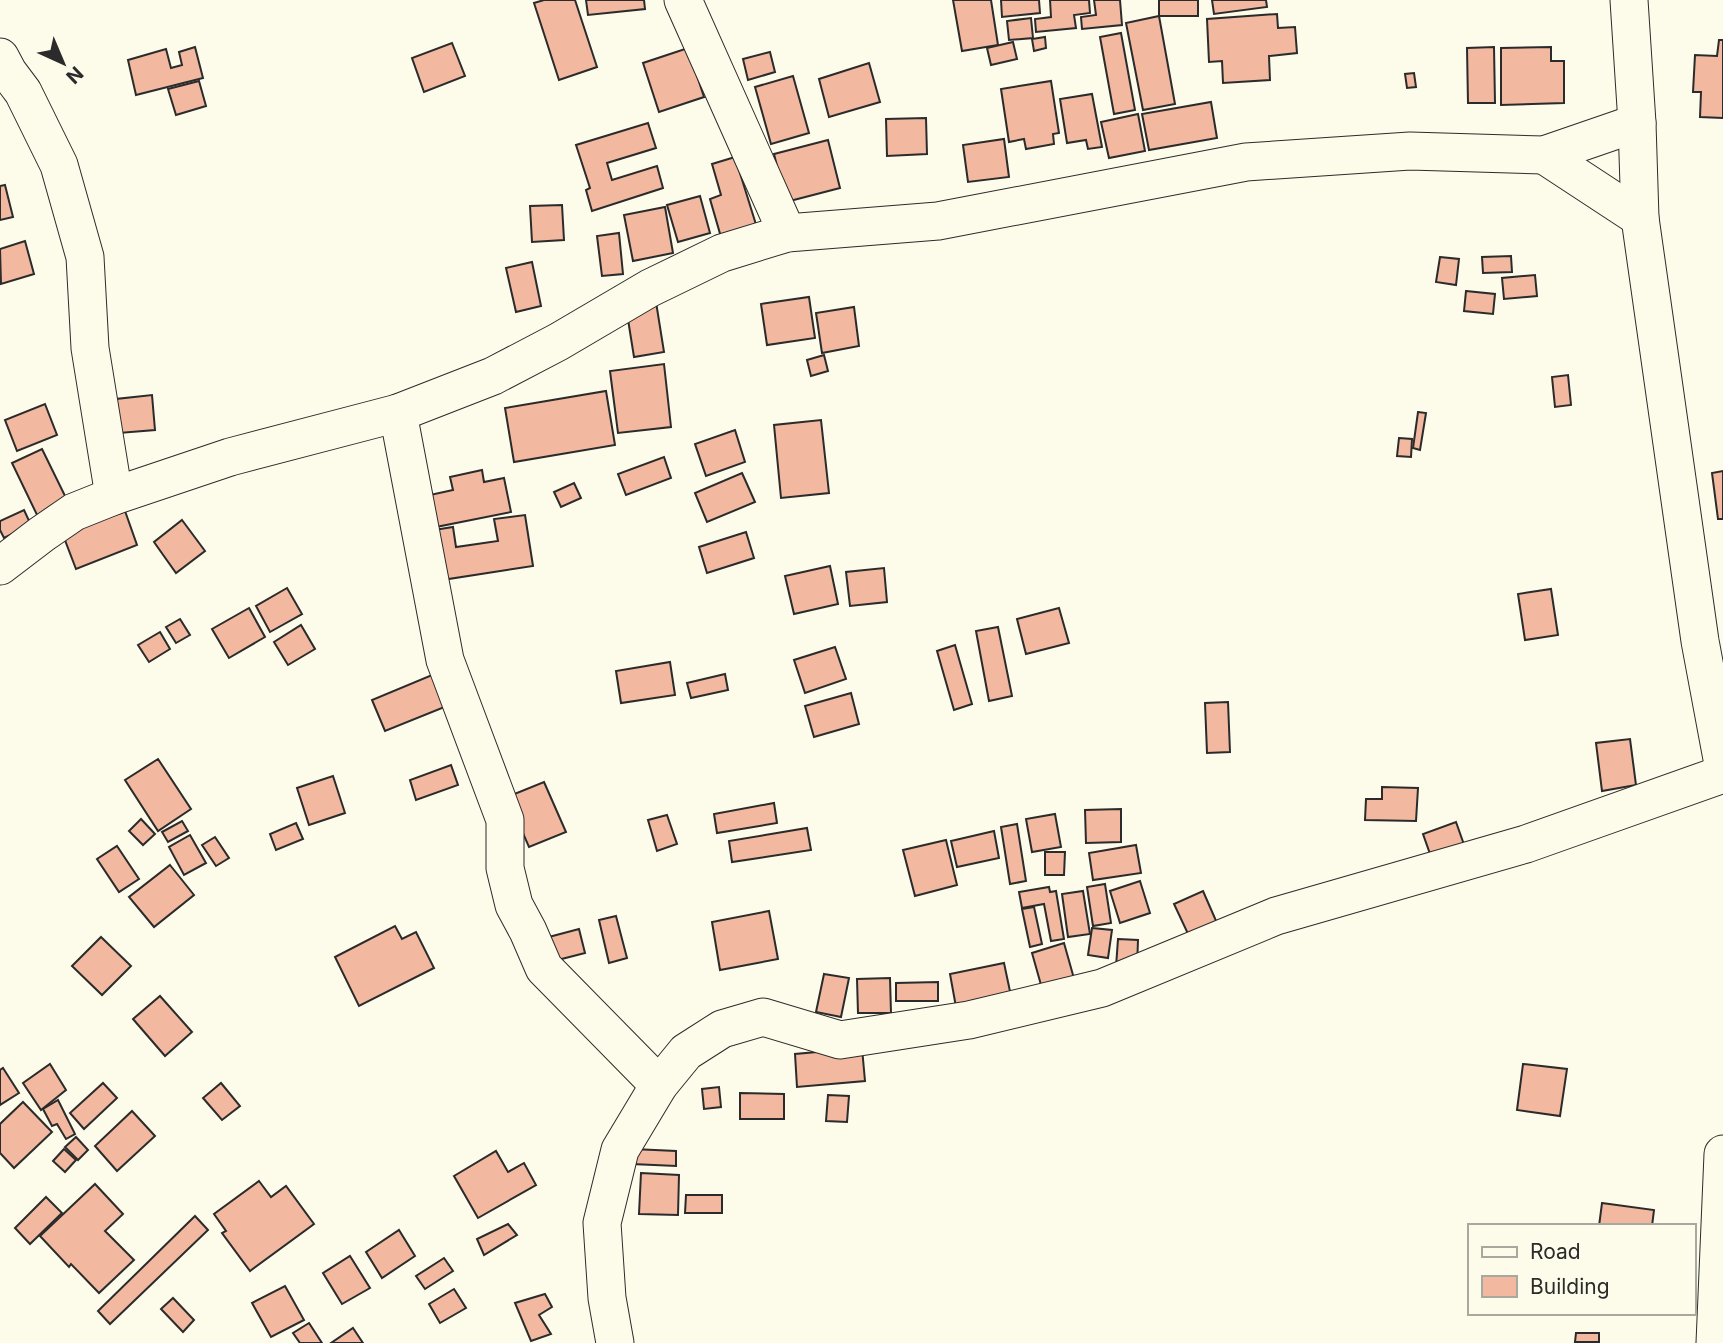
<svg xmlns="http://www.w3.org/2000/svg" width="1723" height="1343" font-family="Inter,sans-serif">
<rect width="100%" height="100%" fill="#fdfbea"/>
<g fill="#f2b8a0" stroke="#2b2b2b" stroke-width="2">
<polygon points="544,0 575,0 597,67 559,80 534,3"/>
<polygon points="586,0 644,0 645,9 588,15"/>
<polygon points="953,0 991,0 998,45 962,51"/>
<polygon points="1001,0 1039,0 1040,13 1002,17"/>
<polygon points="1050,0 1089,0 1090,13 1074,15 1076,28 1036,32 1035,19 1051,17"/>
<polygon points="1094,0 1120,0 1122,25 1082,29 1081,17 1096,15"/>
<rect x="1159" y="0" width="39" height="16"/>
<polygon points="1212,0 1266,0 1267,7 1214,14"/>
<polygon points="1277,14 1278,28 1295,27 1297,53 1269,56 1270,80 1223,83 1222,61 1209,62 1207,19"/>
<polygon points="1159,16 1175,104 1143,110 1126,23"/>
<polygon points="1031,18 1033,38 1009,40 1007,21"/>
<polygon points="1121,33 1135,110 1114,114 1100,37"/>
<polygon points="1045,37 1046,48 1034,51 1032,39"/>
<polygon points="1719,40 1723,40 1723,118 1700,117 1701,92 1693,92 1695,55 1717,56"/>
<polygon points="1013,42 1017,59 991,65 987,48"/>
<polygon points="452,43 465,76 424,92 412,58"/>
<polygon points="195,47 203,78 136,95 128,60 166,49 171,68 182,65 179,52"/>
<polygon points="1494,47 1495,103 1468,103 1467,48"/>
<polygon points="1551,47 1551,61 1564,61 1564,103 1501,105 1501,48"/>
<polygon points="688,48 704,97 659,112 643,63"/>
<polygon points="770,52 775,72 748,80 743,59"/>
<polygon points="869,63 880,102 829,117 819,79"/>
<polygon points="1414,73 1416,87 1407,88 1405,74"/>
<polygon points="793,76 809,133 771,144 755,87"/>
<polygon points="199,81 206,106 176,115 168,89"/>
<polygon points="1051,81 1059,133 1053,134 1054,144 1026,149 1024,139 1009,142 1001,89"/>
<polygon points="1092,94 1102,147 1088,149 1086,140 1067,143 1060,99"/>
<polygon points="1211,102 1217,138 1149,150 1142,114"/>
<polygon points="1138,114 1145,151 1109,158 1101,122"/>
<polygon points="926,118 927,154 887,156 886,119"/>
<polygon points="648,123 656,148 607,163 612,180 657,166 663,188 592,211 586,190 590,188 576,145"/>
<polygon points="1004,139 1009,177 968,182 963,145"/>
<polygon points="828,140 840,188 786,202 774,154"/>
<polygon points="735,157 758,231 721,237 710,199 721,195 712,164"/>
<polygon points="5,185 13,217 0,220 0,186"/>
<polygon points="700,196 710,233 678,242 667,205"/>
<polygon points="562,205 564,240 532,242 530,206"/>
<polygon points="665,207 673,253 633,261 624,215"/>
<polygon points="619,233 623,274 602,276 597,236"/>
<polygon points="25,241 34,274 1,284 0,249"/>
<polygon points="1511,256 1512,272 1483,273 1482,257"/>
<polygon points="1440,257 1459,259 1456,285 1436,282"/>
<polygon points="532,262 541,306 516,312 506,268"/>
<polygon points="1535,275 1537,296 1504,299 1502,278"/>
<polygon points="1466,291 1495,294 1493,314 1464,311"/>
<polygon points="809,297 815,338 767,345 761,304"/>
<polygon points="656,302 664,352 634,357 626,307"/>
<polygon points="854,307 859,346 822,353 816,313"/>
<polygon points="824,355 828,371 811,376 807,360"/>
<polygon points="664,364 671,427 618,433 610,371"/>
<polygon points="1568,375 1571,405 1555,407 1552,377"/>
<polygon points="606,391 615,445 514,462 505,408"/>
<polygon points="152,395 155,430 119,433 116,399"/>
<polygon points="45,404 57,435 17,451 5,420"/>
<polygon points="1418,412 1426,413 1420,450 1413,448"/>
<polygon points="821,420 829,493 781,498 774,425"/>
<polygon points="735,430 745,462 706,476 695,444"/>
<polygon points="1399,438 1412,439 1411,457 1397,456"/>
<polygon points="42,449 69,504 39,519 12,463"/>
<polygon points="664,457 671,478 626,495 618,474"/>
<polygon points="482,470 484,482 504,478 511,512 436,527 430,495 453,490 450,477"/>
<polygon points="1723,471 1723,519 1718,519 1712,473"/>
<polygon points="742,473 755,502 707,522 695,493"/>
<polygon points="574,483 581,498 561,507 554,492"/>
<polygon points="24,510 31,525 4,538 0,530 0,521"/>
<polygon points="125,511 137,545 76,569 63,535"/>
<polygon points="525,515 533,566 442,580 434,530 453,527 456,547 498,541 494,519"/>
<polygon points="182,520 205,551 176,573 154,542"/>
<polygon points="746,532 754,558 707,573 699,547"/>
<polygon points="830,566 838,604 794,614 785,576"/>
<polygon points="884,568 887,602 850,606 846,572"/>
<polygon points="287,588 302,614 270,632 256,606"/>
<polygon points="1551,589 1558,635 1525,640 1518,594"/>
<polygon points="249,608 265,637 229,658 212,629"/>
<polygon points="1059,608 1069,643 1026,654 1017,619"/>
<polygon points="180,619 190,635 176,643 166,627"/>
<polygon points="301,625 315,649 288,665 274,642"/>
<polygon points="998,627 1012,696 989,701 976,631"/>
<polygon points="160,632 170,649 149,662 138,645"/>
<polygon points="955,645 972,704 954,710 937,651"/>
<polygon points="835,647 846,679 805,693 794,660"/>
<polygon points="670,662 675,695 621,703 616,671"/>
<polygon points="444,670 457,702 385,731 372,700"/>
<polygon points="725,674 728,690 691,698 687,683"/>
<polygon points="851,693 859,724 814,737 805,706"/>
<polygon points="1228,702 1230,752 1207,753 1205,703"/>
<polygon points="1630,739 1636,785 1602,791 1596,743"/>
<polygon points="158,759 191,809 158,831 125,780"/>
<polygon points="451,765 458,785 416,800 410,780"/>
<polygon points="333,776 345,813 309,825 297,788"/>
<polygon points="544,782 566,832 529,847 507,797"/>
<polygon points="1382,787 1418,788 1416,821 1365,820 1366,799 1382,799"/>
<polygon points="774,803 777,823 717,833 714,814"/>
<polygon points="1121,809 1121,842 1086,843 1085,810"/>
<polygon points="1055,814 1061,847 1032,852 1026,819"/>
<polygon points="667,815 677,844 657,851 648,820"/>
<polygon points="141,819 155,834 143,845 129,831"/>
<polygon points="182,821 188,831 168,842 162,832"/>
<polygon points="1456,822 1468,856 1435,868 1423,834"/>
<polygon points="296,823 303,839 276,850 270,834"/>
<polygon points="1017,824 1026,881 1010,884 1001,827"/>
<polygon points="807,828 811,850 732,862 729,841"/>
<polygon points="994,831 999,858 957,867 951,841"/>
<polygon points="190,835 206,863 184,875 169,847"/>
<polygon points="215,837 229,858 216,866 202,845"/>
<polygon points="946,840 957,885 915,896 903,850"/>
<polygon points="1136,845 1141,873 1093,880 1089,853"/>
<polygon points="117,846 139,879 119,892 97,859"/>
<polygon points="1045,852 1065,852 1064,875 1045,875"/>
<polygon points="170,865 194,895 154,927 129,897"/>
<polygon points="1140,881 1150,913 1120,923 1110,891"/>
<polygon points="1105,884 1111,923 1093,926 1087,887"/>
<polygon points="1049,887 1050,892 1056,891 1064,939 1051,941 1044,904 1022,908 1019,892"/>
<polygon points="1083,891 1090,934 1068,937 1062,894"/>
<polygon points="1203,891 1217,923 1189,936 1174,904"/>
<polygon points="1034,907 1042,944 1030,947 1022,909"/>
<polygon points="769,911 778,959 720,970 712,922"/>
<polygon points="616,916 627,958 609,963 599,920"/>
<polygon points="395,926 402,939 416,932 434,968 359,1006 335,957"/>
<polygon points="1092,928 1112,930 1108,958 1088,955"/>
<polygon points="579,929 585,953 550,962 545,938"/>
<polygon points="101,937 131,966 102,995 72,966"/>
<polygon points="1118,939 1138,940 1137,968 1116,967"/>
<polygon points="1064,943 1075,982 1043,992 1032,953"/>
<polygon points="1004,963 1011,996 956,1007 950,974"/>
<polygon points="824,974 849,978 841,1017 816,1012"/>
<polygon points="890,978 891,1013 858,1013 857,979"/>
<polygon points="938,982 938,1001 896,1001 896,983"/>
<polygon points="160,996 192,1032 165,1056 133,1019"/>
<polygon points="862,1048 865,1081 797,1087 795,1054"/>
<polygon points="50,1064 66,1090 41,1110 23,1083"/>
<polygon points="1523,1064 1567,1069 1560,1116 1517,1110"/>
<polygon points="3,1068 19,1093 0,1105 0,1070"/>
<polygon points="103,1083 117,1098 84,1129 70,1113"/>
<polygon points="221,1083 240,1106 222,1120 203,1098"/>
<polygon points="719,1087 721,1107 704,1109 702,1089"/>
<polygon points="740,1093 784,1094 784,1119 740,1119"/>
<polygon points="828,1095 849,1096 847,1122 826,1121"/>
<polygon points="58,1100 75,1134 66,1139 57,1124 52,1126 43,1109"/>
<polygon points="23,1102 52,1132 14,1168 0,1153 0,1124"/>
<polygon points="132,1111 155,1136 117,1171 95,1146"/>
<polygon points="76,1137 88,1150 78,1160 65,1147"/>
<polygon points="64,1149 76,1160 65,1172 53,1161"/>
<polygon points="633,1149 676,1151 676,1166 632,1164"/>
<polygon points="496,1151 508,1172 524,1163 536,1185 478,1218 454,1176"/>
<polygon points="641,1173 679,1175 678,1215 639,1214"/>
<polygon points="259,1181 271,1197 286,1186 314,1224 250,1271 222,1233 226,1231 214,1214"/>
<polygon points="95,1184 123,1214 105,1231 134,1260 99,1293 71,1264 69,1267 40,1236"/>
<polygon points="686,1195 722,1195 722,1213 685,1213"/>
<polygon points="46,1197 62,1213 30,1244 15,1228"/>
<polygon points="1602,1203 1654,1210 1652,1226 1599,1226"/>
<polygon points="195,1216 208,1230 110,1324 98,1311"/>
<polygon points="508,1224 517,1235 484,1255 477,1239"/>
<polygon points="399,1230 415,1256 382,1278 366,1252"/>
<polygon points="350,1256 370,1288 342,1304 323,1273"/>
<polygon points="444,1258 453,1271 425,1289 416,1276"/>
<polygon points="285,1286 304,1320 271,1337 252,1303"/>
<polygon points="454,1289 466,1308 440,1323 429,1304"/>
<polygon points="545,1294 552,1307 539,1315 551,1334 531,1341 515,1303"/>
<polygon points="173,1298 194,1320 183,1332 161,1309"/>
<polygon points="309,1323 322,1343 300,1343 293,1333"/>
<polygon points="353,1328 363,1343 331,1343"/>
<polygon points="1576,1333 1599,1333 1599,1342 1575,1342"/>
</g>
<g fill="none" stroke-linecap="round" stroke-linejoin="round">
<defs>
<g id="minor">
<polyline points="683,0 787,233"/>
<polyline points="1629,0 1637,123 1640,218 1700,641 1723,764"/>
<polyline points="0,57 8,72 23,92 59,165 85,257 90,348 114,496"/>
<polyline points="1544,155 1640,218"/>
<polyline points="398,413 445,660 505,820 505,868 514,905 528,931 544,968 659,1085"/>
<polyline points="0,566 42,534 74,512 114,496 230,457 398,413 493,376 558,342 650,288 722,253 787,233 938,221 1246,162 1410,151 1544,155 1637,123"/>
<polyline points="615,1343 607,1298 602,1223 620,1150 659,1085 686,1052 722,1029 763,1017 840,1040 969,1020 1102,988 1276,916 1526,844 1723,774"/>
<polyline points="1715,1343 1723,1154"/>
</g>
</defs>
<use href="#minor" stroke="#2b2b2b" stroke-width="39"/>
<use href="#minor" stroke="#fdfbea" stroke-width="37"/>
</g>
<rect x="1468" y="1224" width="228" height="91" fill="#fdfbea" stroke="#a9a89e" stroke-width="2"/>
<rect x="1482" y="1247" width="35" height="10" fill="#fdfbea" stroke="#a9a89e" stroke-width="2"/>
<text x="1530" y="1259" font-size="21" fill="#2b2b2b">Road</text>
<rect x="1482" y="1276" width="35" height="21" fill="#f2b8a0" stroke="#a9a89e" stroke-width="2"/>
<text x="1530" y="1294" font-size="21" fill="#2b2b2b">Building</text>
<g transform="translate(63 63) rotate(136)" stroke="#fdfbea" stroke-width="5" paint-order="stroke">
<path d="M0-5L12 26L0 18L-12 26Z" fill="#2b2b2b"/>
<text y="-10" font-size="19" font-weight="bold" text-anchor="middle" fill="#2b2b2b">N</text>
</g>
</svg>
